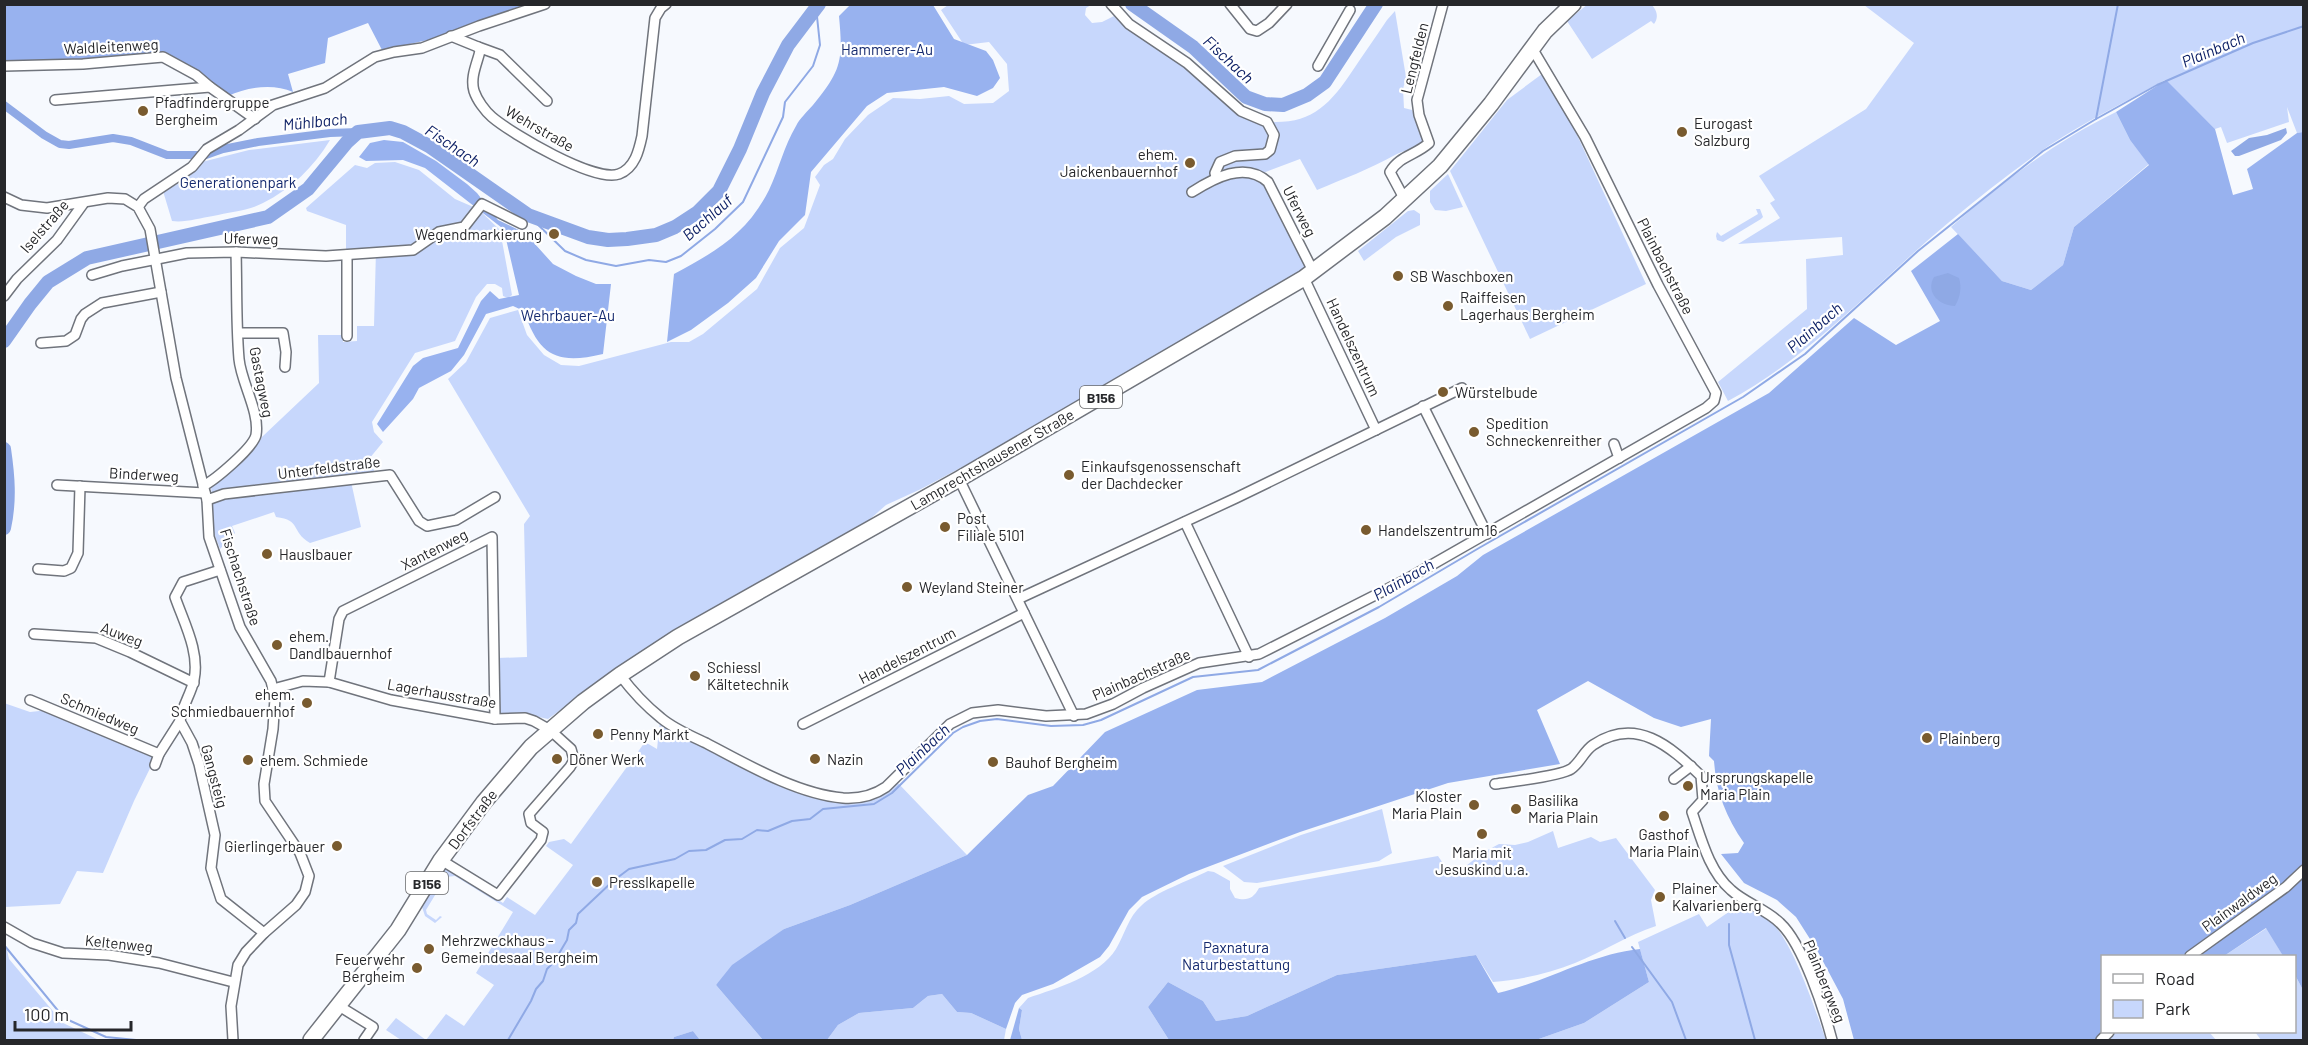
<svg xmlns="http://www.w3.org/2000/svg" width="2308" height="1045" font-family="Barlow,sans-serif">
<rect width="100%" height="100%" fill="#f6f9fe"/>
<g fill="#c7d7fc">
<path d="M 1588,4 L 1652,5 C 1657,11 1659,17 1654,24 L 1651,21 L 1592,59 L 1567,21 Z"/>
<path d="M 948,5 L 1091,5 L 1086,8 L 1085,15 L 1092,23 L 1102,22 L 1114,16 L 1133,31 L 1170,52 L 1259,121 C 1308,127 1328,108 1353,70 C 1364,53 1376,37 1387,20 L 1395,11 L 1406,77 L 1403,89 L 1404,108 L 1412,110 L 1423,140 C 1418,149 1404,150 1395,155 C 1370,169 1343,179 1317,190 L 1300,159 L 1263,173 L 1259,177 L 1264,181 L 1306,263 L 1306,268 L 1210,326 L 992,451 L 921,489 L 886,505 L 869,520 L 626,662 L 548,719 L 525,714 L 499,714 L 497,658 L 527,657 L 524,524 L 530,516 L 448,379 L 466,362 L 490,318 L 518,310 L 527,335 L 544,355 L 561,365 L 579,366 L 671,342 L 689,342 L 703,334 L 757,289 L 780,248 L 804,228 L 820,185 L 815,177 L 824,165 L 833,159 L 845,139 L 868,115 L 893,98 L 920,99 L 949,96 L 964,104 L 993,103 L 1009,91 L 1007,64 L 989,42 L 964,45 L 941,10 Z"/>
<path d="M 1864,5 L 2303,5 L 2303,132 L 2297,133 L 2287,107 L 2289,122 L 2227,143 L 2221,127 L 2215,129 L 2165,80 C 2127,101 2086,121 2050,145 C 2014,169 1981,196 1948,223 C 1876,283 1812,356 1728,401 L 1718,382 L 1807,309 L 1806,259 L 1843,255 L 1842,237 L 1738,244 L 1780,218 L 1770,203 L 1775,200 L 1759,176 L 1866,109 L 1914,43 Z"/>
<polygon points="1542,74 1572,124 1646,284 1530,339 1450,171 1507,100"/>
<path d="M 2116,112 L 2130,140 L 2149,164 L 2074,227 L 2063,265 L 2031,290 L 2002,281 L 1951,227 C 2002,182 2056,141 2116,112 Z"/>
<path d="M 330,140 C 314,167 291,189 263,203 C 248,211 229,212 213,216 C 200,218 184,223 172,221 L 163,191 L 180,183 L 202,162 L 249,150 Z"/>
<path d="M 395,162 L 419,170 L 455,199 L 478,209 L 500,230 L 512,295 L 508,298 L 503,296 L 502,288 L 495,284 L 487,284 L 476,297 L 455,341 L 415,353 L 372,422 L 374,432 L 383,442 L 369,459 L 375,473 L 350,477 L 361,527 L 310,543 C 290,531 302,520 276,517 L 274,512 L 232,526 L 235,533 L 220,549 L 214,533 L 211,485 L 319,383 L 318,335 L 342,335 L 343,342 L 357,341 L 357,326 L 374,326 L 376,250 L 346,252 L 346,225 L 307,211 L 306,208 L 355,165 L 367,168 L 375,163 Z"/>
<polygon points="1448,174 1463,207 1446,211 1435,210 1430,202 1430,191"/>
<polygon points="1756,209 1760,209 1763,217 1761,219 1723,242 1717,240 1716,236 1717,232 1721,236 1758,214"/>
<polygon points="1414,210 1420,214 1420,225 1396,237 1364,261 1358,251 1408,211"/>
<polygon points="4,703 30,712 49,710 156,756 134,801 103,873 77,871 60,904 5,907"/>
<polygon points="660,721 791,787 865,801 885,794 897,782 967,855 850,905 784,929 716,985 763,1040 700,1040 693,1031 674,1037 673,1040 401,1040 386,1030 396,1018 426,1040 446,1014 464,1026 494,985 476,973 513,912 455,876 446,877 426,910 427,914 436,920 440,916 442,917 435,923 425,916 422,907 445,867 503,903 507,897 535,915 573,865 546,846 549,842 564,839 571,844 645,742 657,749"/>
<polygon points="1382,809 1392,853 1379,861 1257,883 1244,882 1223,866 1301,835"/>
<path d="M 1553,831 L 1558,848 L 1591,837 L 1600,842 L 1616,838 L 1655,890 L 1651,900 L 1656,926 C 1628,935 1603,952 1575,963 C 1550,973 1520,980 1493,982 L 1476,955 L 1337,975 L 1247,1016 L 1216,1021 L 1203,1001 L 1168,982 L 1148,1007 L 1169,1040 L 1022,1040 L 1019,1029 L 1022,1010 L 1019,1008 L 1028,998 C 1057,988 1099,976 1116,949 C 1125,934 1128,917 1142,905 C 1154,893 1190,880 1208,871 L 1214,872 L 1230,881 L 1230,889 L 1235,898 C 1247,901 1253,899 1259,888 L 1438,856 L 1451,875 L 1467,872 L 1466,866 L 1482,853 L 1499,844 L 1515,845 L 1528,842 Z"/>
<path d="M 1744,907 C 1754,911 1763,916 1772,923 C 1793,942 1816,1012 1826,1040 L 1536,1040 L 1584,1023 L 1649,982 L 1638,942 L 1699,914 L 1707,927 L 1733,909 Z"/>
<polygon points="2267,928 2283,956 2224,956"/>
<polygon points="5,948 7,950 9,959 63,1023 99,1040 5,1040"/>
<polygon points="2295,975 2303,990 2303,1040 2261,1040 2255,1032 2294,1032"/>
<polygon points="942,994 957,1012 971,1013 1006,1029 1004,1040 827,1040 838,1025 859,1013 913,1008 928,996"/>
<polygon points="2109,1032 2209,1032 2216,1040 2101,1040"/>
</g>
<g fill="#98b2ef">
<path d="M 5,5 L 529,5 L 437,38 L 382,50 L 368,23 L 328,38 L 325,63 L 288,74 L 293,92 C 273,83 247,87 228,96 L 178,60 L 163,55 L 87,63 L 5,64 Z"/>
<path d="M 850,5 L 933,5 L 954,39 L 986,51 L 993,60 L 1000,78 L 993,88 L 977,96 L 944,87 L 887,93 L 867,106 L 811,172 L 805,215 L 779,241 L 756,278 L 728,303 L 691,330 L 667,342 L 674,274 C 715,252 747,234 769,190 C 779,169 784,146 796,126 C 800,118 807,112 813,105 C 842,70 843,60 839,16 Z"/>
<path d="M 2166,80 L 2215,129 L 2233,195 L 2253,189 L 2247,169 L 2297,133 L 2303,132 L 2303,990 L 2295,975 L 2294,956 L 2283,956 L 2266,928 L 2224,956 L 2102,956 L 2102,1032 L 2109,1032 L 2101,1040 L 1854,1040 L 1843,999 L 1817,950 L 1796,917 L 1777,900 L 1744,883 L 1721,854 L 1738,853 L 1744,843 C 1726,817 1716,792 1714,761 L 1709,756 L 1711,719 L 1681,727 L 1654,718 L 1588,681 L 1537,710 L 1560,764 L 1448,783 L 1300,832 L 1189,874 L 1142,897 L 1129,910 L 1109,946 L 1100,957 L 1053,984 L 1022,995 L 1015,1003 L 1006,1029 L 971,1013 L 957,1012 L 942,994 L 928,996 L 913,1008 L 859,1013 L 838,1025 L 827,1040 L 763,1040 L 716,985 L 732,965 L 784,929 L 850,905 L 967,855 L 1028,795 L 1053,786 L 1105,732 L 1197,690 L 1262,682 L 1385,618 L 1457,576 L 1483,555 L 1769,393 L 1854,318 L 1896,345 L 1940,321 L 1911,271 L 1958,234 L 2002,281 L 2031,290 L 2063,265 L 2074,227 L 2149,165 L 2130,140 L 2116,112 Z"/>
<path d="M 384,140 L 403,142 L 436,161 L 467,184 L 477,193 L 498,220 L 525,233 L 553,264 L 576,276 L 596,284 L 611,284 L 603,354 C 557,365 539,356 524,311 L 513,306 L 486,314 L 464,355 L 451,371 L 419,388 L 413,399 L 383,432 L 377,424 L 413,366 L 423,358 L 458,348 L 481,301 L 490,291 L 499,299 L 519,295 L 506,239 L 506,231 L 425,168 L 403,160 L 366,161 L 359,157 L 370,143 Z"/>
<path d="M 1640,949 L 1649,982 L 1584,1023 L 1536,1040 L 1169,1040 L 1148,1007 L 1168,982 L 1203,1001 L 1216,1021 L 1247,1016 L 1337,975 L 1476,955 L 1498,993 C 1546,982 1591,954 1640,949 Z"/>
<polygon points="1019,1008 1022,1010 1019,1029 1022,1040 1010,1040"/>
<polygon points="693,1031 700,1040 673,1040 674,1037"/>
</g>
<g fill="#8fa9e5">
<polygon points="2286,128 2287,133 2281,140 2239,156 2235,156 2231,151 2249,138 2267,135"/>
<path d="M 1948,273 L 1959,278 C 1962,287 1960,298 1955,306 C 1939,306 1925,292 1934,277 Z"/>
</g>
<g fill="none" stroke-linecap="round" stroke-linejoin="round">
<g stroke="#8fa9e5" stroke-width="2">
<polyline points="2096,119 2118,4"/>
<polyline points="528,215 565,251 586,260 616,266 649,260 666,262 681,256 715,229 743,202 783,117 785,102 813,66 820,45 816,7"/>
<polyline points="1615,921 1625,938"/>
<polyline points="1729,924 1729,945 1755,1040"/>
<polyline points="4,945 64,1018 106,1037 136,1040"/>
<polyline points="1632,947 1672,1002 1686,1040"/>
<polyline points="508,1040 531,1001 536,989 543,981 547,969 554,962 567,940 569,930 576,923 578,914 613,881 629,869 675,859 689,851 706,850 725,840 742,839 757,830 768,831 792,821 810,819 823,809 874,804 892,793 953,733 963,727 980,721 997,719 1051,726 1083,725 1101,720 1193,677 1258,670 1379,607 1479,548 1743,397 1805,354 1918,251 2043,151 2096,119 2157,85 2253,43 2304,26"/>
</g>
<polyline stroke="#8fa9e5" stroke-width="8" points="4,105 44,135 60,144 69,145 113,138 131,141 167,155 206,155 223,149 258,142 330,133 358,132"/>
<g stroke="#8fa9e5" stroke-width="14">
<polyline points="1132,4 1193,47 1246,97 1265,104 1283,105 1307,95 1325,82 1376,4"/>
<polyline points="4,341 30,304 48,282 87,258 268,217 308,189 347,142 358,132 390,128 403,132 429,146 528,215 588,237 608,240 627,239 656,235 675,227 698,212 719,191 740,149 763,93 788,45 819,4"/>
<path d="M 4,449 C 8,476 10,501 4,528"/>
</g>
<defs>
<g id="minor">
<polyline points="1111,4 1129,24 1187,63 1241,111 1267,122 1274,135 1270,150 1265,154 1235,156 1220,162 1215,173 1216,177"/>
<polyline points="1230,4 1250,29 1257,31 1269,23 1287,4"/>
<path d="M 451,36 L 478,47 L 480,51 C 477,64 470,77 474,91 C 477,100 485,111 492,117 C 512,134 595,183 619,174 C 635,168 639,150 642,136 L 655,18 L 661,8 L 666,4"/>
<polyline points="478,47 500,55 547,101"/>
<polyline points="4,66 83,64 163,57 196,75 210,87"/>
<polyline points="1318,66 1350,10"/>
<polyline points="55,100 210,87 255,119"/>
<path d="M 1192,192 C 1214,178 1245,161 1268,182 L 1313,271"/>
<polyline points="4,197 21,205 47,208 108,198 125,199 138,207 150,229 176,378 207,500 209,537 240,627 271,681 275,698 273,729 264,784 265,801 300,853 309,876 305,892 296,905 264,933 246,952 238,965 231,1006 233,1040"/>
<path d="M 1405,200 L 1390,172 C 1399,156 1416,155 1429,143 L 1419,115 L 1417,100 L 1443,4"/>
<polyline points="138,207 144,199 192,167 207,149 239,130 273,105 325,88 375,57 394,52 422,48 479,26 545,4"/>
<polyline points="347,255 347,336"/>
<polyline points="92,275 122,266 187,253 236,252 326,256 413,250 439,232 464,227 482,204 522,224"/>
<polyline points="1304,278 1376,430"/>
<polyline points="4,296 17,279 57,240 83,204"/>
<polyline points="239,333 283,333 286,352 285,367"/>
<polyline points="41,343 66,341 75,335 81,319 85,314 102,303 161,292"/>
<polyline points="1423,406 1487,534"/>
<polyline points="1614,444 1619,458"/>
<polyline points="959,479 1074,716"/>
<polyline points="57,485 205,493"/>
<path d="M 203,486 C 215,480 253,448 256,435 C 260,412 241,382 239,359 C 236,323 237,288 236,252"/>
<polyline points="207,500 224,494 390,475 419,521 427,526 456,520 495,497"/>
<polyline points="1185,522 1249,657"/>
<polyline points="38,569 64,571 71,568 78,553 80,486"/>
<path d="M 220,570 L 183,582 L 175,597 C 184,623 200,652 194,680 C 191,694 182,706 180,721 L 192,743 L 199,764 L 215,835 L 211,868 L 221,899 L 264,933"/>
<polyline points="1018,599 1236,498 1462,388"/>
<polyline points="34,634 96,638 130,652 194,683"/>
<path d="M 620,675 C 632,691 646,706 661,718 C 674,729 691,736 706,743 C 746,764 797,794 843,798 C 859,799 873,796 886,787 L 950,724 L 972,713 L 998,710 L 1046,716 L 1086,714 L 1113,704 L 1143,688 L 1199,663 L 1259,654 L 1407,579 L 1706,408 L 1714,401 L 1716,393 L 1658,285 L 1585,137 L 1532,48"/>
<polyline points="329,682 391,700 495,719 525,718 534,721 550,730 571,749 574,760 570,767 529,814 531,823 543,832 541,840 498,895 441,860"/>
<polyline points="273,689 303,681 329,682 339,619 343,611 492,537 495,719"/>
<polyline points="30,700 159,754"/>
<polyline points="803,724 1024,613"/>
<polyline points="155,765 159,754 180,721"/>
<polyline points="1674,779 1691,766"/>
<path d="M 1495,784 C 1509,782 1561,776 1571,769 C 1580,763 1584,751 1593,745 C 1636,716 1670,746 1701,776 L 1703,800 L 1692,812 C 1701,838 1709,871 1731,890 C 1745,903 1766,909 1780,923 C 1803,944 1824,1010 1832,1040"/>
<polyline points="4,927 32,943 63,953 109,955 159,963 233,982"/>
<polyline points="2190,956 2286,887 2304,870"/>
<polyline points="339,1006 373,1027 364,1040"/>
<polyline points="2101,1040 2109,1032"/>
</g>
<polyline id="primary" points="311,1040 398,930 441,860 484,802 531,747 583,702 620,675 678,637 959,479 1304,278 1385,217 1440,166 1491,104 1545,31 1573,4"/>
</defs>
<use href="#minor" stroke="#70747c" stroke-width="12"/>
<use href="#primary" stroke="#70747c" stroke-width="18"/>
<use href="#minor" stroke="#fff" stroke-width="9"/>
<use href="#primary" stroke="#fff" stroke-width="15"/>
</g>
<g fill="#795b2f" stroke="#fff" stroke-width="2">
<circle cx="143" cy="111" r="6"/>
<circle cx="1682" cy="132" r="6"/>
<circle cx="1190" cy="163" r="6"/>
<circle cx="554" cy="234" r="6"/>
<circle cx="1398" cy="276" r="6"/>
<circle cx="1448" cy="306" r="6"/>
<circle cx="1443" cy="392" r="6"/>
<circle cx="1474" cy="432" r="6"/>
<circle cx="1069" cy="475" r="6"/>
<circle cx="945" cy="527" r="6"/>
<circle cx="1366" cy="530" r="6"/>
<circle cx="267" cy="554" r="6"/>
<circle cx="907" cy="587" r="6"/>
<circle cx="277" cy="645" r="6"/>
<circle cx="695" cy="676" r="6"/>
<circle cx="307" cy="703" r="6"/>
<circle cx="598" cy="734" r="6"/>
<circle cx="1927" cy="738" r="6"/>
<circle cx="557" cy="759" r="6"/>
<circle cx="815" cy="759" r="6"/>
<circle cx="248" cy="760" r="6"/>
<circle cx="993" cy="762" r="6"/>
<circle cx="1688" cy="786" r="6"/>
<circle cx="1474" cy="805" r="6"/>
<circle cx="1516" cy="809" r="6"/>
<circle cx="1664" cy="816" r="6"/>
<circle cx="1482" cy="834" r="6"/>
<circle cx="337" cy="846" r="6"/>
<circle cx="597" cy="882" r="6"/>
<circle cx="1660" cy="897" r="6"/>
<circle cx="429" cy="949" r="6"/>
<circle cx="417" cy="968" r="6"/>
</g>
<g text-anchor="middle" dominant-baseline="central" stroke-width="4.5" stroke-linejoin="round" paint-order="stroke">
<g fill="#fff" stroke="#67686a" stroke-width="1.5">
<rect x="1080" y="386" width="42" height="22" rx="4.5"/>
<rect x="406" y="872" width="42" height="22" rx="4.5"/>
</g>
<g font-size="14" font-weight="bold" fill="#26272a">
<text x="1101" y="397">B156</text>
<text x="427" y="883">B156</text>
</g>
<g font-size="15" fill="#26272a" stroke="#fff">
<text transform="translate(111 46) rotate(-3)">Waldleitenweg</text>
<text transform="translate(1414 58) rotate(-76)">Lengfelden</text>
<text transform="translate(540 128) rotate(30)">Wehrstraße</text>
<text transform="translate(1300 211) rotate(63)">Uferweg</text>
<text transform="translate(44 226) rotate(-49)">Iselstraße</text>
<text transform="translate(251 238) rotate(1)">Uferweg</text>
<text transform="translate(1666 266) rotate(63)">Plainbachstraße</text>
<text transform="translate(1354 347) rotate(65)">Handelszentrum</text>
<text transform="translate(262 382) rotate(79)">Gastagweg</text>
<text transform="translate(992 459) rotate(-30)">Lamprechtshausener Straße</text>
<text transform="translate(329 467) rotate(-7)">Unterfeldstraße</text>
<text transform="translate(144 474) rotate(3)">Binderweg</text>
<text transform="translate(434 549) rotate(-27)">Xantenweg</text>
<text transform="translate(241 577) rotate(72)">Fischachstraße</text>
<text transform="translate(122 634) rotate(21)">Auweg</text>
<text transform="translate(907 655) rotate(-27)">Handelszentrum</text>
<text transform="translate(1141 674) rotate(-24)">Plainbachstraße</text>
<text transform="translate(442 693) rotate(10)">Lagerhausstraße</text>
<text transform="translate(100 713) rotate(23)">Schmiedweg</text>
<text transform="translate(215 776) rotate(75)">Gangsteig</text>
<text transform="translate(472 819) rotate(-53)">Dorfstraße</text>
<text transform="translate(2239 902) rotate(-36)">Plainwaldweg</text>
<text transform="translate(119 943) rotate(6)">Keltenweg</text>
<text transform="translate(1825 981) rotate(68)">Plainbergweg</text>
</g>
<g font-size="15" fill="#152a6f" stroke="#fff">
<text x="887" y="49">Hammerer-Au</text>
<text x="238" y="182">Generationenpark</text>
<text x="568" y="315">Wehrbauer-Au</text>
<text x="1236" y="947">Paxnatura<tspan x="1236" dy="17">Naturbestattung</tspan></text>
</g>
<g font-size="15" fill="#26272a" stroke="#fff" text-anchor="start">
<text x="155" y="102">Pfadfindergruppe<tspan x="155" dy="17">Bergheim</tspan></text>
<text x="1694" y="123">Eurogast<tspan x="1694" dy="17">Salzburg</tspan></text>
<text x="1178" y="154" text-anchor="end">ehem.<tspan x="1178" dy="17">Jaickenbauernhof</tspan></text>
<text x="542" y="234" text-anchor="end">Wegendmarkierung</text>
<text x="1410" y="276">SB Waschboxen</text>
<text x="1460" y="297">Raiffeisen<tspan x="1460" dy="17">Lagerhaus Bergheim</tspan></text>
<text x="1455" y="392">Würstelbude</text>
<text x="1486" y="423">Spedition<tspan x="1486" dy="17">Schneckenreither</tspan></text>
<text x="1081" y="466">Einkaufsgenossenschaft<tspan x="1081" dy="17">der Dachdecker</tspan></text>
<text x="957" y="518">Post<tspan x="957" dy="17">Filiale 5101</tspan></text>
<text x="1378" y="530">Handelszentrum16</text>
<text x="279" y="554">Hauslbauer</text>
<text x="919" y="587">Weyland Steiner</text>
<text x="289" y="636">ehem.<tspan x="289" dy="17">Dandlbauernhof</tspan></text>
<text x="707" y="667">Schiessl<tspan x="707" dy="17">Kältetechnik</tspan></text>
<text x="295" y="694" text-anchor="end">ehem.<tspan x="295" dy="17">Schmiedbauernhof</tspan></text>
<text x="610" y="734">Penny Markt</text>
<text x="1939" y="738">Plainberg</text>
<text x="569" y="759">Döner Werk</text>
<text x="827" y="759">Nazin</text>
<text x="260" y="760">ehem. Schmiede</text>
<text x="1005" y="762">Bauhof Bergheim</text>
<text x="1700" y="777">Ursprungskapelle<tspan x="1700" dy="17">Maria Plain</tspan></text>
<text x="1462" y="796" text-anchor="end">Kloster<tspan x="1462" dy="17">Maria Plain</tspan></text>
<text x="1528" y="800">Basilika<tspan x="1528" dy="17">Maria Plain</tspan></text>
<text x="1664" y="834" text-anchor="middle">Gasthof<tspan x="1664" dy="17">Maria Plain</tspan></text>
<text x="325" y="846" text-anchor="end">Gierlingerbauer</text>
<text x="1482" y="852" text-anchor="middle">Maria mit<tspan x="1482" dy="17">Jesuskind u.a.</tspan></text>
<text x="609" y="882">Presslkapelle</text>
<text x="1672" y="888">Plainer<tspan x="1672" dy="17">Kalvarienberg</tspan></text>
<text x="441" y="940">Mehrzweckhaus -<tspan x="441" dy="17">Gemeindesaal Bergheim</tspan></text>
<text x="405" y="959" text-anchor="end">Feuerwehr<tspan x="405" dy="17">Bergheim</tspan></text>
</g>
<g font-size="16" font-style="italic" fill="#0e2166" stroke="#fff">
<text transform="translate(2213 49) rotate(-23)">Plainbach</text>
<text transform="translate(1229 59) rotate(43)">Fischach</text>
<text transform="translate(315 121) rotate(-6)">Mühlbach</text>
<text transform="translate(453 145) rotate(34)">Fischach</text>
<text transform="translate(707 217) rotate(-41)">Bachlauf</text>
<text transform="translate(1814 327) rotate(-41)">Plainbach</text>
<text transform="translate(1403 579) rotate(-30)">Plainbach</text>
<text transform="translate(922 749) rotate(-43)">Plainbach</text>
</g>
</g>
<rect width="2308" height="1045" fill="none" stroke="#26272a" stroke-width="12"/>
<rect x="2101" y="955" width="195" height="78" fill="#ffffff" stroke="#a8a9aa" stroke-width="1.5"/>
<rect x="2113" y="974" width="30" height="9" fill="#ffffff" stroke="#a8a9aa" stroke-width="1.5"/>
<text x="2155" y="985" font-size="18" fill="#26272a">Road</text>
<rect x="2113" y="1000" width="30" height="18" fill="#c7d7fc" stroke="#a8a9aa" stroke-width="1.5"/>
<text x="2155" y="1015" font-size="18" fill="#26272a">Park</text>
<path d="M15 1021v9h116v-9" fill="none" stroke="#26272a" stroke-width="3"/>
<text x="24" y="1021" font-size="18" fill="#26272a" stroke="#ffffff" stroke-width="4.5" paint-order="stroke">100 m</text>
</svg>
